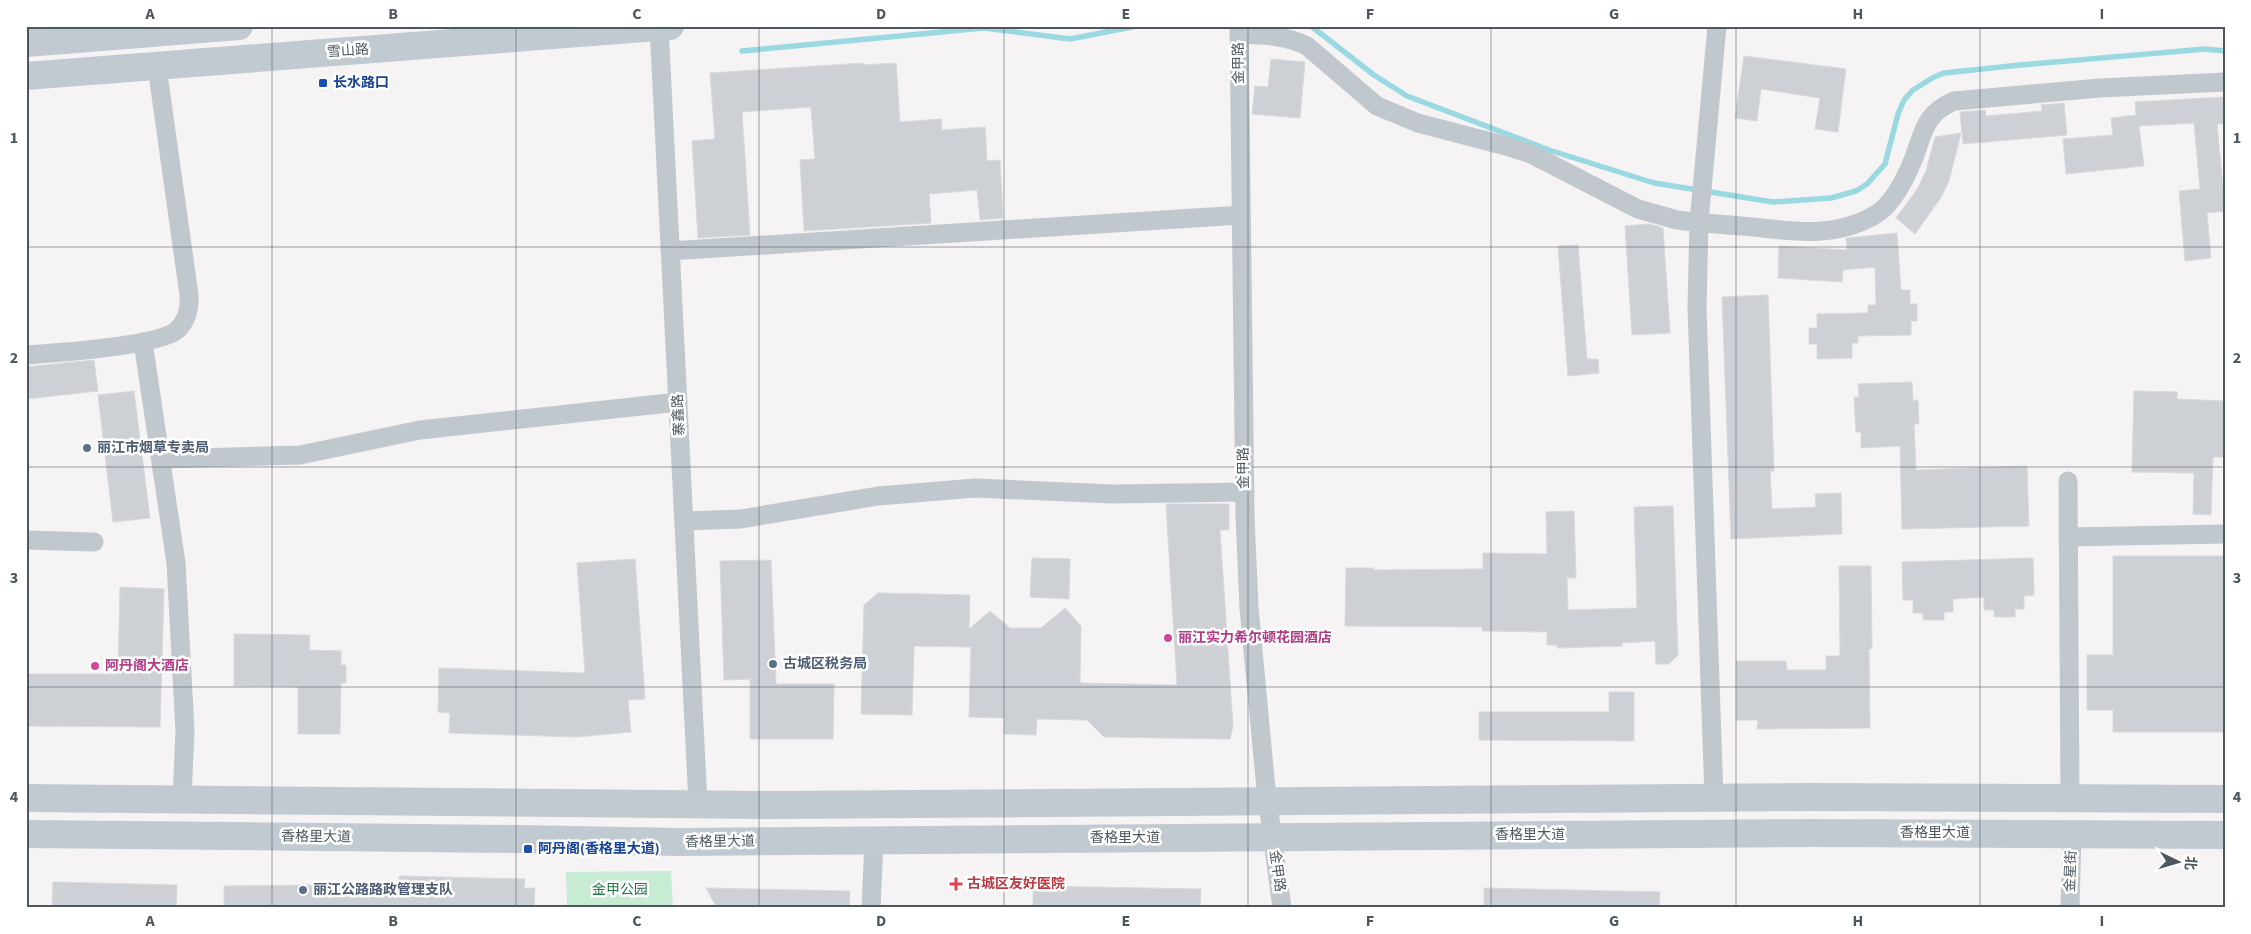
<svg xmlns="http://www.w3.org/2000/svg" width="2251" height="934" font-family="'Source Sans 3','Noto Sans SC',sans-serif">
<rect width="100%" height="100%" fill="#f5f3f3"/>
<polygon fill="#c8ebd3" points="671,871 673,908 567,908 566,872"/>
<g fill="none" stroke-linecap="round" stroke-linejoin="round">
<g stroke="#9bd9e2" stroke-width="5.5">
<polyline points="1311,26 1374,75 1407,96 1549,150 1654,183 1773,202 1831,198 1856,191 1867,184 1885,164 1898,114 1904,100 1913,90 1934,77 1944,73 2020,65 2205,49 2225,51"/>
<polyline points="742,51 984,28 1070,39 1137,26"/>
</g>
</g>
<g fill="#cdd0d4" stroke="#d8dadd">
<polygon points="1744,56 1846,69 1838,132 1815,129 1820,98 1761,89 1757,121 1735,118"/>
<polygon points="1271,59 1305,62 1300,118 1252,114 1255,86 1268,87"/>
<polygon points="863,63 863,65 896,63 900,122 941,119 942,130 985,127 987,161 1000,160 1003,218 980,220 977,190 929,194 931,223 804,231 800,160 815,159 811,107 742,112 750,235 698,238 692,141 715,139 710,73"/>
<polygon points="2225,97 2225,124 2217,124 2223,187 2225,186 2225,211 2207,213 2211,258 2185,261 2179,191 2200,189 2194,123 2139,126 2144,166 2066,174 2063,139 2113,135 2111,118 2136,115 2135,102"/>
<polygon points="2064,103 2067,135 1963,144 1960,112 1985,110 1986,116 2042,111 2041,105"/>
<polygon points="1961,133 1949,181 1940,199 1915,234 1896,218 1918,188 1926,171 1935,137"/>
<polygon points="1650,224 1663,228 1670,333 1632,335 1625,226"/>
<polygon points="1897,233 1901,290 1910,290 1910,304 1917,304 1917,321 1911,321 1911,335 1858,336 1858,343 1852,343 1852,358 1817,359 1817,344 1809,344 1809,328 1817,328 1817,314 1868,313 1868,305 1876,305 1875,267 1843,270 1842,282 1778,278 1779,246 1847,250 1846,238"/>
<polygon points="1578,245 1587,359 1598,359 1599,373 1568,376 1558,246"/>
<polygon points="1768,295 1774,471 1770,471 1772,509 1816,507 1815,494 1841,493 1842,534 1731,539 1722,297"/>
<polygon points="94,360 98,391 26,399 26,367"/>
<polygon points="1912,382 1913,401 1918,400 1919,424 1914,424 1916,470 2027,466 2029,526 1902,529 1900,446 1861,448 1861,432 1856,432 1854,397 1859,397 1858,384"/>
<polygon points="134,391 150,518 113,522 98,395"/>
<polygon points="2134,391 2177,392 2177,399 2225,401 2225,457 2213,457 2211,515 2193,514 2194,473 2132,472"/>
<polygon points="1166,504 1229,504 1229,530 1220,530 1233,726 1230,739 1104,737 1087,720 1037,719 1036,735 1004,734 1004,718 969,717 971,647 914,646 912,715 861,714 864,605 878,593 970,595 969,629 990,611 1010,628 1041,628 1065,608 1081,626 1080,683 1177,685"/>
<polygon points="1673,506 1678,655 1669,664 1656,664 1655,641 1622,643 1622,646 1557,648 1557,645 1547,645 1547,632 1482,631 1482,627 1345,626 1346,568 1374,568 1374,570 1483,569 1483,553 1547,554 1546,512 1574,511 1576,578 1567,578 1568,610 1637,608 1634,507"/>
<polygon points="2113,556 2225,556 2225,732 2113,732 2113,710 2087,710 2087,655 2113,655"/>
<polygon points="1032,558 1070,559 1069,599 1030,597"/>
<polygon points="2033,558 2034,595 2024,596 2024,609 2015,609 2015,617 1994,617 1994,610 1984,610 1984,597 1953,599 1953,612 1944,612 1944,620 1923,620 1923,613 1913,613 1913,600 1903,600 1902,562"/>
<polygon points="635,559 645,699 628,700 631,732 577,737 449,733 450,713 438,712 439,668 585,673 577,563"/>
<polygon points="771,560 776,684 834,684 833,739 750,739 750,679 724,680 720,561"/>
<polygon points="1839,566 1871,566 1872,648 1869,649 1870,728 1757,729 1758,720 1736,720 1736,661 1786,661 1787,670 1826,670 1826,656 1840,656"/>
<polygon points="120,587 164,589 160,727 26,726 26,674 118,674"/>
<polygon points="234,634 310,635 309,650 341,651 341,665 346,665 346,683 341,683 340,734 298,734 298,687 234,686"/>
<polygon points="1609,692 1634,692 1634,741 1479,740 1479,712 1609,712"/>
<polygon points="399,876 525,879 524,888 535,888 534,908 224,908 224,886 399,884"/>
<polygon points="53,882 177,885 176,908 52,908"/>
<polygon points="1033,886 1201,889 1200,908 1033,908"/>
<polygon points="706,888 850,891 849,908 717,908"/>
<polygon points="1484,888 1660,892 1659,908 1484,908"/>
</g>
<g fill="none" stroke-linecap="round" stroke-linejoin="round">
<g stroke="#c1c8cd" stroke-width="19">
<polyline points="659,26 698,804"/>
<polyline points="1239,26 1245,516 1249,608 1266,789 1282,908"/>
<path d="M 1239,34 C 1263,35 1285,35 1307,46 L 1377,106 L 1418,123 L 1506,146 L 1531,154 L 1638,209 L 1677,220 C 1702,223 1727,225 1753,227 C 1795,232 1839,238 1878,213 C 1894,202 1906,177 1913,160 C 1924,132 1924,114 1954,101 L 2100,88 L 2225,82"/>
<polyline points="670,251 1241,215"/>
<polyline points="143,342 176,563 185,731 182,799"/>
<path d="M 26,355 C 54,353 159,346 177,330 C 187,321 190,307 189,295 L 157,67"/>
<polyline points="161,459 300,455 420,430 678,402"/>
<polyline points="2068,481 2070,798"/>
<polyline points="684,521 741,519 878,496 975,488 1113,494 1245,492"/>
<polyline points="2068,537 2225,534"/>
<polyline points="26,540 94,542"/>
<polyline points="1714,797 1697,308 1699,222 1717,26"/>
<polyline points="871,908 874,840"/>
<polyline points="2070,908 2072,834"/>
</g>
<g stroke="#c1cad1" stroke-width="28">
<polyline points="26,43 239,26"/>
<polyline points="26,76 670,26"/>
<polyline points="26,798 775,805 1813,797 2225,799"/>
<polyline points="26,834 519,839 680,842 1813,833 2225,835"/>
</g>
</g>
<path fill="none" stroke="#4d575e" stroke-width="1" stroke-opacity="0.55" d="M 272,26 L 272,908M 516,26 L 516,908M 759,26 L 759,908M 1004,26 L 1004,908M 1248,26 L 1248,908M 1491,26 L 1491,908M 1736,26 L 1736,908M 1980,26 L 1980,908M 26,247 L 2225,247M 26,467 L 2225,467M 26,687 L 2225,687"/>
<g fill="#1a4fb4" stroke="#fff" stroke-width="2">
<rect x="318" y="78" width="10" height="10" rx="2.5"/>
<rect x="523" y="844" width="10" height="10" rx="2.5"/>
</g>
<g fill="#5c6f8a" stroke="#fff" stroke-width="2">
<circle cx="87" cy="448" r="5"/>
<circle cx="773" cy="664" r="5"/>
<circle cx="303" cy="890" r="5"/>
</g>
<g fill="#d1479c" stroke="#fff" stroke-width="2">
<circle cx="1168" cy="638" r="5"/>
<circle cx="95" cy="666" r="5"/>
</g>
<path fill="#e0444e" stroke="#fff" stroke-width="2" d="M953.5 876.5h5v5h5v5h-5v5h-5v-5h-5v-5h5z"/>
<g text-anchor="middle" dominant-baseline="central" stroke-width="5" stroke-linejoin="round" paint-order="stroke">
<g font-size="14" fill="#4d575e" stroke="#fff">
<text transform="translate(348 51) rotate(-4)">雪山路</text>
<text transform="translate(1239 63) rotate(-91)">金甲路</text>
<text transform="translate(679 415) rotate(-93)">寨鑫路</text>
<text transform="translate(1244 468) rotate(-91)">金甲路</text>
<text x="1935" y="833">香格里大道</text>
<text x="1530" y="835">香格里大道</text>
<text transform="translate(316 837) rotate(1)">香格里大道</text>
<text x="1125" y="838">香格里大道</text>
<text transform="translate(720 842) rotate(-1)">香格里大道</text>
<text transform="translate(1277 871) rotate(82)">金甲路</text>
<text transform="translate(2071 871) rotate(-88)">金星街</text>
</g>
<g font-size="14" font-weight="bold" fill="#164399" stroke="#fff" text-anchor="start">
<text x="333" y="83">长水路口</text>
<text x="538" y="849">阿丹阁(香格里大道)</text>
</g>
<g font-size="14" font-weight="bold" fill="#4e5e75" stroke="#fff" text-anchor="start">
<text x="97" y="448">丽江市烟草专卖局</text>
<text x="783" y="664">古城区税务局</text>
<text x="313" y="890">丽江公路路政管理支队</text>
</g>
<g font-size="14" font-weight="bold" fill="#b23c85" stroke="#fff" text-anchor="start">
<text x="1178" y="638">丽江实力希尔顿花园酒店</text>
<text x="105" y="666">阿丹阁大酒店</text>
</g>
<g font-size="14" font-weight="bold" fill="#be3a42" stroke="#fff" text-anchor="start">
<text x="967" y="884">古城区友好医院</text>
</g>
<g font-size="14" fill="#257848" stroke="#fff">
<text x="620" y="890">金甲公园</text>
</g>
</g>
<rect width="2251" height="934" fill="none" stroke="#ffffff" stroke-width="55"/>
<g transform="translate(2178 862) rotate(95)" stroke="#ffffff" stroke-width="4" paint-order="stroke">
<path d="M0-4L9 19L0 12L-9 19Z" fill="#4d575e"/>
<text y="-8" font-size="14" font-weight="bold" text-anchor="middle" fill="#4d575e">北</text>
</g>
<rect x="28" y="28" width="2196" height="878" fill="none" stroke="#4d575e" stroke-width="2"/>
<g font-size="16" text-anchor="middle" font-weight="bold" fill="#4d575e">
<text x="150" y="19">A</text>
<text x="393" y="19">B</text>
<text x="637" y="19">C</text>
<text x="881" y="19">D</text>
<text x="1126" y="19">E</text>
<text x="1370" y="19">F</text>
<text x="1614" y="19">G</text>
<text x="1858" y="19">H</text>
<text x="2102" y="19">I</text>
<text x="14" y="143">1</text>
<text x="2237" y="143">1</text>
<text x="14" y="363">2</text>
<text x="2237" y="363">2</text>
<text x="14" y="583">3</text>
<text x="2237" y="583">3</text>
<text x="14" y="802">4</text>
<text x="2237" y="802">4</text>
<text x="150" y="926">A</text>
<text x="393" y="926">B</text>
<text x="637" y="926">C</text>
<text x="881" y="926">D</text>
<text x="1126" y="926">E</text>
<text x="1370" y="926">F</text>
<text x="1614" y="926">G</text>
<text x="1858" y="926">H</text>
<text x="2102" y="926">I</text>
</g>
</svg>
